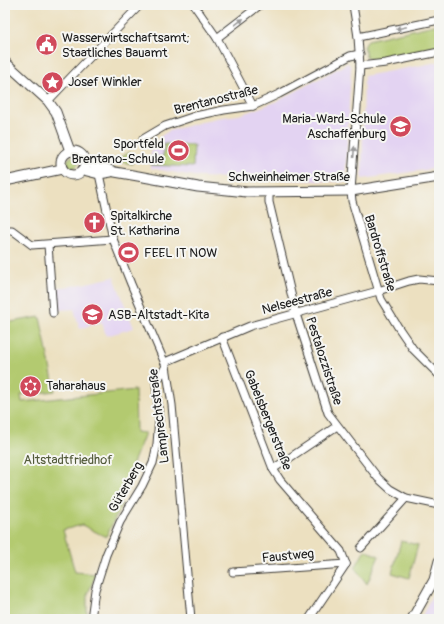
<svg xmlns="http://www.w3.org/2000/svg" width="444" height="624" font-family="Pangolin,sans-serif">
<rect width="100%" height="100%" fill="#f6f6f2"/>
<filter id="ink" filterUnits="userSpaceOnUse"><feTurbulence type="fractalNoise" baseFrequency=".025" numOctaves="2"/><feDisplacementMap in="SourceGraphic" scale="8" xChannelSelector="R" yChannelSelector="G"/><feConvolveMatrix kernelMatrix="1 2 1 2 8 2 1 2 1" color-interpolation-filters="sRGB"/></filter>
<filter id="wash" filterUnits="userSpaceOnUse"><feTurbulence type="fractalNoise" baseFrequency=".012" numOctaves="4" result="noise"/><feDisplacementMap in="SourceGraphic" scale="16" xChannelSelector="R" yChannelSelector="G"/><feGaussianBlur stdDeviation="0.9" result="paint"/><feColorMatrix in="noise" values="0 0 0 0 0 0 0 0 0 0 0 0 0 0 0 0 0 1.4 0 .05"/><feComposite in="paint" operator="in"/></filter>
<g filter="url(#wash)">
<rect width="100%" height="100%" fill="#ece0c0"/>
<g fill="#e3d3f2">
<polygon points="439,62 439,168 362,179 364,76"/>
<polygon points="348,63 351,67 345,182 199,177 150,168 151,151 155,144 161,136 169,131 216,118 239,115 248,112 278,101"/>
<polygon points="114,277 134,328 106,336 102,322 80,329 74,309 56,310 54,288 73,286"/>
<polygon points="439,582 439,619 424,619 421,618"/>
</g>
<g fill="#b3ca6f" stroke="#687346">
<polygon points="439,24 439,48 374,61 366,56 364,47 368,40"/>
<polygon points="164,144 194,145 193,167 151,165 151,157 163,157"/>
<polygon points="130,152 133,156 133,164 121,162 120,158"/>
<circle cx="73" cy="162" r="5.5"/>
<polygon points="40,317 55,391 21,395 22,402 135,390 136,432 145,433 118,501 122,504 106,537 82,525 63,530 75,572 96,574 87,596 87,619 5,619 5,323"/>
<polygon points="401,541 418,545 409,578 392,573"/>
<polygon points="365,550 379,556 367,584 355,568"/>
</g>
</g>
<g filter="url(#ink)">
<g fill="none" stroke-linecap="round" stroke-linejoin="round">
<defs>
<g id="minor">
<polyline points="194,5 217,38 253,106"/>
<polyline points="353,5 358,37 360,66 351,191 352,201 381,299 398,327 413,349 439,375"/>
<polyline points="358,37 439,20"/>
<polyline points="217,38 260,5"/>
<polyline points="360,66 386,63 439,52"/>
<polyline points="48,101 140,5"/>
<polyline points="143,139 165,126 195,116 224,110 253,106 279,94 350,56 360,54"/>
<polyline points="99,174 113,239 131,284 166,366 172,405 191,619"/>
<polyline points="269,193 269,202 296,314 328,413 378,478 390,489 406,498 439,505"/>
<polyline points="5,230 12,230 32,245 113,239"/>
<polyline points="48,245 53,313"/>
<polyline points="222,337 273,469 280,480 341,551 346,564"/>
<polyline points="165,362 250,326 378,291 409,281 419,279 439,281"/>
<polyline points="273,469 337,426"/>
<polyline points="361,548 406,498"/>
<polyline points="233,572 346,564"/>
<polyline points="91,619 95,590 106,555 120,522 142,486 153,463 157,444 159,418 156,383 166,366"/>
<polyline points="309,619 346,564"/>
</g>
<g id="tertiary">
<polyline points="5,62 48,101 56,112 70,151"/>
<circle cx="73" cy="163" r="12"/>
<polyline points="85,161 115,172 138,176 198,187 247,192 351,191 439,177"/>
<polyline points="83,170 99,174 111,172"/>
<polyline points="5,181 62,169"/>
<polyline points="412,619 434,580 439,561"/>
</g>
</defs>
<use href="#minor" stroke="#3b3935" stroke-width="9"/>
<use href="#tertiary" stroke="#3b3935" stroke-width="11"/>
<use href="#minor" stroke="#fff" stroke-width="7"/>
<use href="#tertiary" stroke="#fff" stroke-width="9"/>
</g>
<defs><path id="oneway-solid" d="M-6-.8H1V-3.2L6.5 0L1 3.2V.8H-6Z"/></defs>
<g fill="#999">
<use href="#oneway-solid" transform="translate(239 22) rotate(-37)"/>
<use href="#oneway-solid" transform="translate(401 28) rotate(168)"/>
<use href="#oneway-solid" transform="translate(354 152) rotate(-86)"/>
</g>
</g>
<defs>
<symbol id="civic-disc" viewBox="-11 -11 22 22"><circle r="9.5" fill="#d1495b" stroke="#f6f6f2"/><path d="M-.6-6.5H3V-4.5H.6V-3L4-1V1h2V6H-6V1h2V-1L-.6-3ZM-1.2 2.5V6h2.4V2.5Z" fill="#fff"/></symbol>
<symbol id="sight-disc" viewBox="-11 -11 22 22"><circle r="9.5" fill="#d1495b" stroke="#f6f6f2"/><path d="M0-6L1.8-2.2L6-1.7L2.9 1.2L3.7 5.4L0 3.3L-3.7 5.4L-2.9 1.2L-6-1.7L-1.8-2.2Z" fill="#fff"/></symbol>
<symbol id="school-disc" viewBox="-11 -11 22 22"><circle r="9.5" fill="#d1495b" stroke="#f6f6f2"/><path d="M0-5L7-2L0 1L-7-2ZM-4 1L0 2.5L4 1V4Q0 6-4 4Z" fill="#fff"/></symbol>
<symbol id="stadium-disc" viewBox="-11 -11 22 22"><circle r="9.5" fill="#d1495b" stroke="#f6f6f2"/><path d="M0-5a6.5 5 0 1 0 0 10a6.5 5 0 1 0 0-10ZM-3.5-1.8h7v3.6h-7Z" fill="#fff"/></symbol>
<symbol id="church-disc" viewBox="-11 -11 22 22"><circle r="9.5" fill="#d1495b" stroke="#f6f6f2"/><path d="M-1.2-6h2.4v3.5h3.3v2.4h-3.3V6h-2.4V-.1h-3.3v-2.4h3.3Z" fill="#fff"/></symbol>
<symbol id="synagogue-disc" viewBox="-11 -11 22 22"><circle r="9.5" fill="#d1495b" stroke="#f6f6f2"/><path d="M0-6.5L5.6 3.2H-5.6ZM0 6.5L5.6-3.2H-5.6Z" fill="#fff"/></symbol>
</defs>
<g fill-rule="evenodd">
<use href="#civic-disc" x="34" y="32" width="25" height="25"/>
<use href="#sight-disc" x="40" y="70" width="25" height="25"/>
<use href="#school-disc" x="388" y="114" width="25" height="25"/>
<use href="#stadium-disc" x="166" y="138" width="25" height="25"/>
<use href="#church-disc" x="82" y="210" width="25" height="25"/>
<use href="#stadium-disc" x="116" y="240" width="25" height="25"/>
<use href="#school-disc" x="80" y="302" width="25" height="25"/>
<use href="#synagogue-disc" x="18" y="374" width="25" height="25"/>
</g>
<g text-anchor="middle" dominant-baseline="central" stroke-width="4" stroke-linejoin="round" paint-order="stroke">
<g font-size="13" fill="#1c1c1c" stroke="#f6f6f2" text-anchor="start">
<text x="62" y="38">Wasserwirtschaftsamt;<tspan x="62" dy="15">Staatliches Bauamt</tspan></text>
<text x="68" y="82">Josef Winkler</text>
<text x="386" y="119" text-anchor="end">Maria-Ward-Schule<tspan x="386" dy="15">Aschaffenburg</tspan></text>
<text x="164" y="144" text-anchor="end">Sportfeld<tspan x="164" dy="15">Brentano-Schule</tspan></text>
<text x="110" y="216">Spitalkirche<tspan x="110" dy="15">St. Katharina</tspan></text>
<text x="144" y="253">FEEL IT NOW</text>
<text x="108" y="315">ASB-Altstadt-Kita</text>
<text x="46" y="386">Taharahaus</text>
</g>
<g font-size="13" fill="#1c1c1c" stroke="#f6f6f2">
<text transform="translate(216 100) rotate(-14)">Brentanostraße</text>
<text x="289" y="177">Schweinheimer Straße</text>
<text transform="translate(380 253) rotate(73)">Bardroffstraße</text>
<text transform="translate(297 301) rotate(-15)">Nelseestraße</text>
<text transform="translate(324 361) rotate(72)">Pestalozzistraße</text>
<text transform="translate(159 416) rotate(-97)">Lamprechtstraße</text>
<text transform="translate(268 420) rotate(68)">Gabelsbergerstraße</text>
<text transform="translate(126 487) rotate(-60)">Güterberg</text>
<text transform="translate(288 556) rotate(-5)">Faustweg</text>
</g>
<g font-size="13" fill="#515939" stroke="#f6f6f2">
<text x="68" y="460">Altstadtfriedhof</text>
</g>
</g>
<rect width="444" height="624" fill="none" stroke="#f6f6f2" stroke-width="20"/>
</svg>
